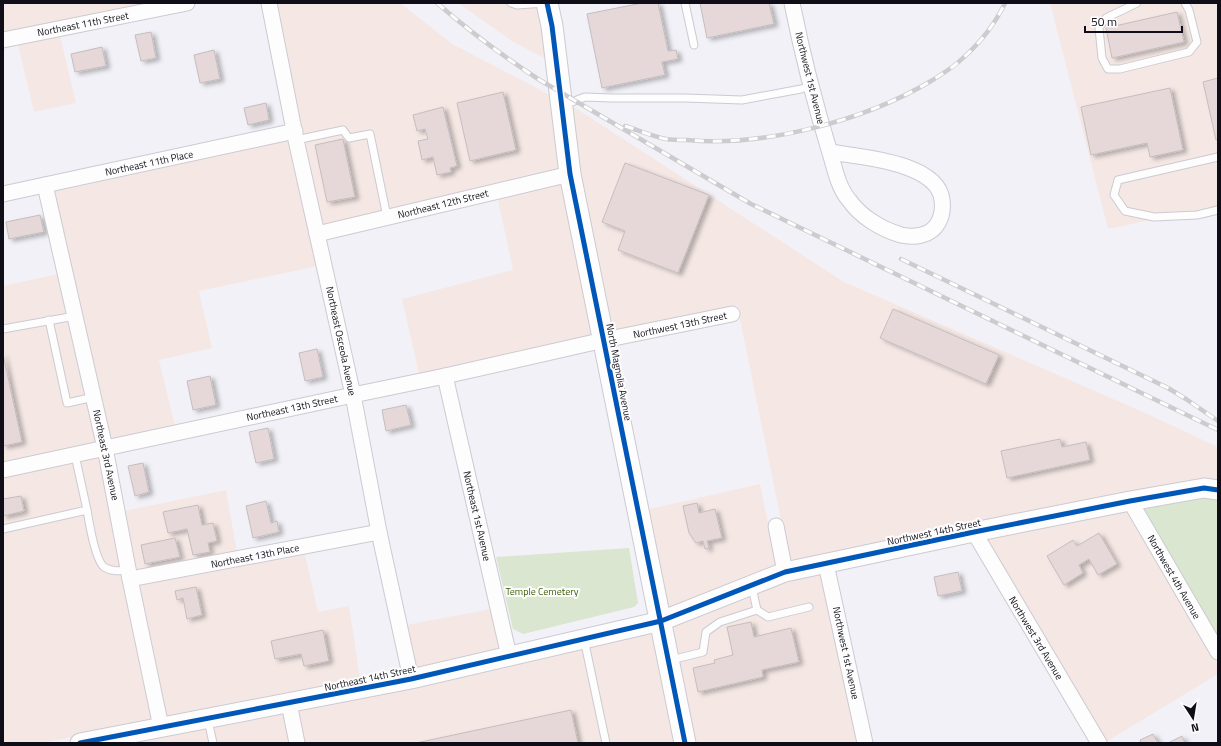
<svg xmlns="http://www.w3.org/2000/svg" width="1221" height="746" font-family="'Titillium Web',sans-serif">
<defs>
<filter id="shadow"><feDropShadow dx="4" dy="2.5" stdDeviation="2" flood-color="#0004"/></filter>
</defs>
<rect width="100%" height="100%" fill="#f2f1f7"/>
<g fill="#f5e8e4">
<polygon points="3,3 149,3 3,32"/>
<polygon points="275,3 400,3 454,45 554,97 562,168 322,225 301,130"/>
<polygon points="458,3 540,3 550,61 513,42"/>
<polygon points="1050,3 1218,3 1218,206 1108,229"/>
<polygon points="60,36 76,103 34,112 18,45"/>
<polygon points="568,105 577,109 844,282 1141,411 1218,447 1218,482 1133,493 1131,491 1127,494 977,524 975,522 971,525 790,564 737,305 609,332"/>
<polygon points="290,140 318,266 199,291 212,348 159,360 175,426 110,439 53,192"/>
<polygon points="565,183 596,334 419,374 402,299 513,270 498,200 435,214"/>
<polygon points="58,274 97,442 3,462 3,286"/>
<polygon points="100,457 153,721 42,743 3,743 3,478"/>
<polygon points="760,484 777,567 665,611 645,510"/>
<polygon points="226,490 237,552 135,571 124,511"/>
<polygon points="1127,509 1218,665 1218,674 1106,742 985,538"/>
<polygon points="305,554 318,612 349,606 360,678 402,670 403,672 166,718 138,586"/>
<polygon points="821,572 858,743 692,743 669,626 787,580"/>
<polygon points="491,609 501,650 415,670 406,625"/>
<polygon points="656,630 678,743 304,743 297,709"/>
<polygon points="284,712 290,743 118,743"/>
</g>
<g fill="#dae6d0">
<polygon points="1204,495 1218,497 1218,639 1141,507"/>
<polygon points="629,548 638,603 634,607 523,634 513,629 496,557"/>
</g>
<g fill="#e6d8d9" stroke="#c4bdbf" filter="url(#shadow)">
<polygon points="642,3 658,3 668,51 676,50 678,59 662,62 665,75 602,88 587,14"/>
<polygon points="700,3 769,3 774,24 707,38"/>
<polygon points="1177,12 1184,42 1112,58 1106,28"/>
<polygon points="151,32 156,58 141,61 135,35"/>
<polygon points="102,47 106,66 75,72 71,54"/>
<polygon points="214,50 220,79 200,83 194,55"/>
<polygon points="1218,78 1218,139 1216,140 1203,82"/>
<polygon points="1170,88 1183,150 1150,157 1147,143 1091,155 1081,107"/>
<polygon points="503,92 516,150 470,161 457,103"/>
<polygon points="266,103 269,120 248,125 244,108"/>
<polygon points="443,107 457,166 450,168 451,172 437,175 433,157 422,160 418,141 428,139 425,129 417,131 413,115"/>
<polygon points="343,139 355,197 327,202 315,145"/>
<polygon points="625,163 709,195 678,273 618,250 625,231 602,222"/>
<polygon points="40,215 44,232 9,239 6,222"/>
<polygon points="893,309 999,355 986,384 880,338"/>
<polygon points="317,349 323,377 305,381 299,353"/>
<polygon points="3,354 22,442 3,446"/>
<polygon points="210,376 216,405 193,410 187,381"/>
<polygon points="406,405 411,425 386,431 382,410"/>
<polygon points="268,428 274,459 256,463 249,432"/>
<polygon points="1060,439 1062,447 1086,442 1090,460 1007,478 1001,451"/>
<polygon points="143,463 149,492 135,496 128,466"/>
<polygon points="21,496 24,511 3,516 3,499"/>
<polygon points="266,501 271,523 277,521 279,532 253,538 246,506"/>
<polygon points="697,503 699,513 715,509 722,538 707,541 709,548 705,549 703,541 696,543 689,533 683,506"/>
<polygon points="198,505 202,525 213,523 217,541 208,543 210,552 193,555 187,529 168,533 163,512"/>
<polygon points="1099,533 1117,564 1098,575 1089,559 1079,565 1083,573 1064,585 1047,556 1073,540 1077,546"/>
<polygon points="175,538 180,557 145,564 141,545"/>
<polygon points="958,572 962,591 938,596 934,577"/>
<polygon points="196,587 202,615 187,619 183,598 177,600 175,591"/>
<polygon points="751,622 754,637 791,628 799,662 762,670 763,677 698,692 693,668 715,663 714,660 733,655 727,627"/>
<polygon points="323,630 329,661 304,666 301,654 275,659 271,641"/>
<polygon points="571,710 578,743 416,743"/>
<polygon points="1153,734 1158,743 1141,743 1140,740"/>
<polygon points="1182,736 1185,743 1168,743"/>
</g>
<g fill="none" stroke-linecap="round" stroke-linejoin="round">
<defs>
<g id="service">
<polyline points="511,3 517,5 546,3"/>
<polyline points="685,3 694,45"/>
<polyline points="1137,3 1106,18 1099,28 1102,58 1108,69 1120,69 1189,52 1197,42 1189,10 1185,3"/>
<polyline points="564,105 585,97 611,98 685,98 742,100 801,89 811,86"/>
<polyline points="296,140 343,130 349,138 370,134 387,217"/>
<polyline points="1218,157 1118,180 1114,195 1125,211 1154,217 1197,215 1218,210"/>
<polyline points="49,320 67,403 94,397"/>
<polyline points="3,329 75,316"/>
<path d="M 87,510 C 89,522 95,560 104,567 C 112,572 120,571 129,570"/>
<polyline points="3,529 87,510 75,455"/>
<polyline points="757,610 768,617 809,607"/>
<polyline points="584,639 606,743"/>
<polyline points="671,660 703,652 706,632 720,622 757,610 752,587"/>
<polyline points="208,720 213,743"/>
</g>
<g id="minor">
<polyline points="269,3 296,140 353,395 379,532 411,679"/>
<path d="M 792,3 C 802,53 815,104 830,153 C 835,169 838,187 849,200 C 861,217 881,229 901,235 C 914,238 931,236 938,223 C 942,216 943,207 942,200 C 938,162 859,157 830,152"/>
<polyline points="3,40 187,3"/>
<polyline points="45,185 105,448 130,579 161,727"/>
<polyline points="3,194 295,131"/>
<polyline points="317,234 570,174"/>
<polyline points="445,376 509,656"/>
<polyline points="3,470 353,395 445,376 604,340 732,314"/>
<polyline points="1130,501 1218,652"/>
<polyline points="776,526 785,572"/>
<polyline points="974,532 1099,743"/>
<polyline points="826,564 865,743"/>
<polyline points="130,579 379,532"/>
<polyline points="289,703 297,743"/>
</g>
<polyline id="tertiary" points="80,743 411,679 661,621 785,572 974,532 1130,501 1204,488 1218,490"/>
<polyline id="secondary" points="547,3 552,26 570,174 685,743"/>
</defs>
<use href="#service" stroke="#cccad2" stroke-width="9"/>
<use href="#minor" stroke="#cccad2" stroke-width="17"/>
<use href="#tertiary" stroke="#cccad2" stroke-width="21"/>
<use href="#secondary" stroke="#cccad2" stroke-width="23"/>
<use href="#service" stroke="#fdfdfe" stroke-width="7"/>
<use href="#minor" stroke="#fdfdfe" stroke-width="15"/>
<use href="#tertiary" stroke="#fdfdfe" stroke-width="19"/>
<use href="#secondary" stroke="#fdfdfe" stroke-width="21"/>
<defs>
<g id="rail">
<path d="M 437,3 C 469,31 503,56 538,79 L 751,204 L 1218,430"/>
<path d="M 625,126 C 638,130 652,136 666,139 C 672,140 680,140 687,140 C 764,147 864,121 931,81 C 942,74 954,67 963,58 C 981,42 995,24 1005,3"/>
<polyline points="901,259 1168,388 1186,399 1218,421"/>
</g>
</defs>
<use href="#rail" stroke="#cccbcd" stroke-width="4.5"/>
<use href="#rail" stroke="#fdfdfd" stroke-width="3" stroke-dasharray="9" stroke-linecap="butt"/>
<defs>
<g id="cycleway">
<polyline points="547,3 552,26 570,174 685,743"/>
<polyline points="80,743 411,679 661,621 785,572 974,532 1130,501 1204,488 1218,490"/>
</g>
</defs>
<use href="#cycleway" stroke="#fdfdfd" stroke-width="8"/>
<use href="#cycleway" stroke="#0057b8" stroke-width="5"/>
</g>
<g text-anchor="middle" dominant-baseline="central" stroke-width="4" stroke-linejoin="round" paint-order="stroke">
<g font-size="10" fill="#0f0d17" stroke="#fdfdfd">
<text transform="translate(83 24) rotate(-11)">Northeast 11th Street</text>
<text transform="translate(810 78) rotate(76)">Northwest 1st Avenue</text>
<text transform="translate(149 163) rotate(-12)">Northeast 11th Place</text>
<text transform="translate(443 204) rotate(-14)">Northeast 12th Street</text>
<text transform="translate(680 325) rotate(-12)">Northwest 13th Street</text>
<text transform="translate(341 341) rotate(78)">Northeast Osceola Avenue</text>
<text transform="translate(619 372) rotate(79)">North Magnolia Avenue</text>
<text transform="translate(292 408) rotate(-12)">Northeast 13th Street</text>
<text transform="translate(106 455) rotate(78)">Northeast 3rd Avenue</text>
<text transform="translate(477 516) rotate(77)">Northeast 1st Avenue</text>
<text transform="translate(934 532) rotate(-12)">Northwest 14th Street</text>
<text transform="translate(255 556) rotate(-11)">Northeast 13th Place</text>
<text transform="translate(1174 577) rotate(60)">Northwest 4th Avenue</text>
<text transform="translate(1036 638) rotate(59)">Northwest 3rd Avenue</text>
<text transform="translate(846 653) rotate(78)">Northwest 1st Avenue</text>
<text transform="translate(370 678) rotate(-12)">Northeast 14th Street</text>
</g>
<g font-size="10" fill="#3b5c05" stroke="#fdfdfd">
<text x="542" y="591">Temple Cemetery</text>
</g>
</g>
<rect width="1221" height="746" fill="none" stroke="#0f0d17" stroke-width="8"/>
<g transform="translate(1193 718) rotate(168)" stroke="#fdfdfd" stroke-width="3" paint-order="stroke">
<path d="M0-3L7 15L0 10L-7 15Z" fill="#0f0d17"/>
<text y="-6" font-size="11" font-weight="bold" text-anchor="middle" fill="#0f0d17">N</text>
</g>
<path d="M1085 26v6h97v-6" fill="none" stroke="#0f0d17" stroke-width="2"/>
<text x="1091" y="26" font-size="12" fill="#0f0d17" stroke="#fdfdfd" stroke-width="3" paint-order="stroke">50 m</text>
</svg>
